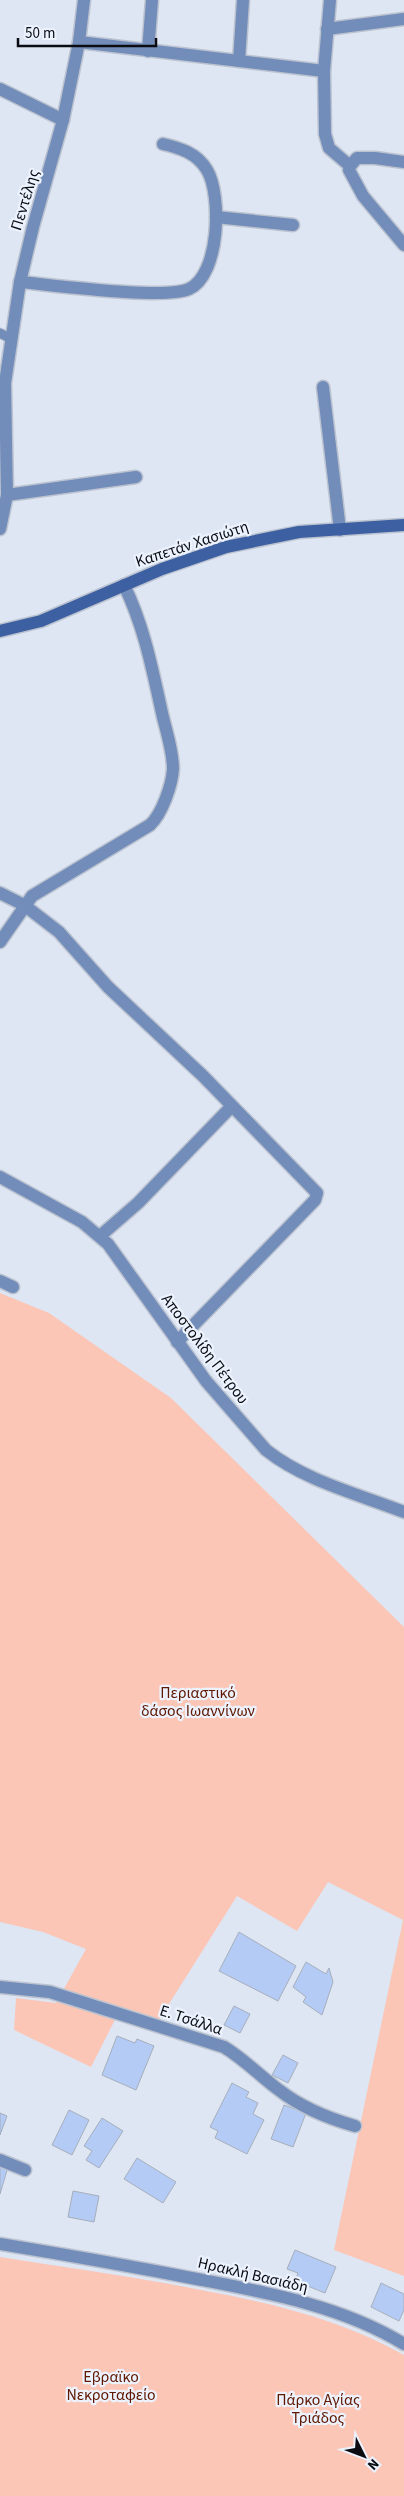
<svg xmlns="http://www.w3.org/2000/svg" width="404" height="2496" font-family="'Source Sans 3',sans-serif">
<rect width="100%" height="100%" fill="#dee6f4"/>
<g fill="#fbc6b6">
<polygon points="0,1293 49,1313 171,1398 404,1627 404,2276 334,2250 403,1920 328,1882 297,1931 237,1896 157,2023 120,2010 91,2067 14,2030 16,1998 56,2003 86,1949 43,1932 0,1922"/>
<path d="M 0,2257 C 69,2268 138,2277 206,2291 C 276,2304 342,2320 404,2355 L 404,2496 L 0,2496 Z"/>
</g>
<g fill="#b4ccf5" stroke="#a6aebb">
<polygon points="239,1932 296,1966 278,2001 219,1971"/>
<polygon points="306,1962 326,1974 329,1968 333,1982 322,2015 303,2002 306,1997 293,1987"/>
<polygon points="234,2006 250,2014 240,2033 224,2025"/>
<polygon points="117,2036 135,2043 137,2039 154,2046 136,2090 102,2075"/>
<polygon points="283,2055 298,2063 288,2083 272,2075"/>
<polygon points="232,2083 249,2092 246,2097 258,2103 253,2114 264,2120 247,2154 215,2138 218,2131 210,2127"/>
<polygon points="284,2105 306,2113 293,2147 271,2139"/>
<polygon points="69,2110 89,2120 72,2155 52,2145"/>
<polygon points="0,2113 7,2116 0,2135"/>
<polygon points="102,2118 123,2131 99,2168 86,2160 92,2151 84,2146"/>
<polygon points="137,2158 176,2182 163,2203 124,2179"/>
<polygon points="0,2165 8,2167 0,2194"/>
<polygon points="73,2191 99,2196 94,2222 68,2217"/>
<polygon points="295,2250 336,2267 325,2293 295,2281 298,2273 287,2269"/>
<polygon points="381,2283 404,2294 404,2310 399,2321 371,2307"/>
</g>
<g fill="none" stroke-linecap="round" stroke-linejoin="round">
<defs>
<polyline id="lane" points="0,333 11,339"/>
<g id="street">
<polyline points="330,0 324,71 325,134 329,148 350,166"/>
<polyline points="327,29 404,19"/>
<polyline points="79,42 324,71"/>
<polyline points="148,51 152,0"/>
<polyline points="239,61 243,0"/>
<polyline points="0,89 63,120"/>
<polyline points="404,162 375,158 357,158 350,166 349,170 363,196 404,245"/>
<polyline points="216,217 293,225"/>
<path d="M 20,282 C 53,285 165,300 189,289 C 220,275 222,195 207,170 C 197,153 180,148 163,144"/>
<polyline points="323,387 340,530"/>
<polyline points="7,495 136,477"/>
<polyline points="0,529 7,495 5,383 20,282 33,227 63,120 79,42 84,0"/>
<polyline points="0,893 24,905 59,932 108,987 203,1076 317,1193 315,1200 177,1342"/>
<path d="M 0,942 L 32,896 L 150,825 C 162,814 172,785 173,769 C 173,750 166,731 162,713 C 152,668 144,626 124,585"/>
<path d="M 0,1177 L 82,1222 L 108,1244 L 206,1381 L 266,1450 C 305,1481 358,1494 404,1512"/>
<polyline points="100,1236 138,1203 232,1106"/>
<polyline points="0,1281 13,1287"/>
<path d="M 0,1987 L 50,1992 L 224,2047 C 244,2059 260,2076 279,2090 C 302,2108 327,2118 355,2126"/>
<polyline points="0,2160 25,2170"/>
<path d="M 0,2244 C 67,2255 135,2267 202,2280 C 270,2293 344,2307 404,2344"/>
</g>
<polyline id="secondary" points="0,631 41,621 162,569 226,547 299,532 404,525"/>
</defs>
<use href="#lane" stroke="#bcc3d0" stroke-width="11"/>
<use href="#street" stroke="#bcc3d0" stroke-width="15"/>
<use href="#secondary" stroke="#bcc3d0" stroke-width="15"/>
<use href="#lane" stroke="#738dba" stroke-width="9"/>
<use href="#street" stroke="#738dba" stroke-width="12"/>
<use href="#secondary" stroke="#3d60a2" stroke-width="12"/>
</g>
<g text-anchor="middle" dominant-baseline="central" stroke-width="4.5" stroke-linejoin="round" paint-order="stroke">
<g font-size="16" fill="#0a0c11" stroke="#ecf3ff">
<text transform="translate(25 200) rotate(-73)">Πεντέλης</text>
<text transform="translate(192 544) rotate(-18)">Καπετάν Χασιώτη</text>
<text transform="translate(205 1349) rotate(53)">Αποστολίδη Πέτρου</text>
<text transform="translate(191 2020) rotate(18)">Ε. Τσάλλα</text>
<text transform="translate(253 2275) rotate(13)">Ηρακλή Βασιάδη</text>
</g>
<g font-size="16" fill="#601800" stroke="#ecf3ff">
<text x="198" y="1693">Περιαστικό<tspan x="198" dy="18">δάσος Ιωαννίνων</tspan></text>
<text x="111" y="2377">Εβραϊκο<tspan x="111" dy="18">Νεκροταφείο</tspan></text>
<text x="318" y="2400">Πάρκο Αγίας<tspan x="318" dy="18">Τριάδος</tspan></text>
</g>
</g>
<g transform="translate(364 2456) rotate(132)" stroke="#ecf3ff" stroke-width="4" paint-order="stroke">
<path d="M0-4L9 19L0 12L-9 19Z" fill="#0a0c11"/>
<text y="-8" font-size="14" font-weight="bold" text-anchor="middle" fill="#0a0c11">N</text>
</g>
<path d="M18 38v8h138v-8" fill="none" stroke="#0a0c11" stroke-width="2.5"/>
<text x="25" y="38" font-size="15" fill="#0a0c11" stroke="#ecf3ff" stroke-width="4" paint-order="stroke">50 m</text>
</svg>
